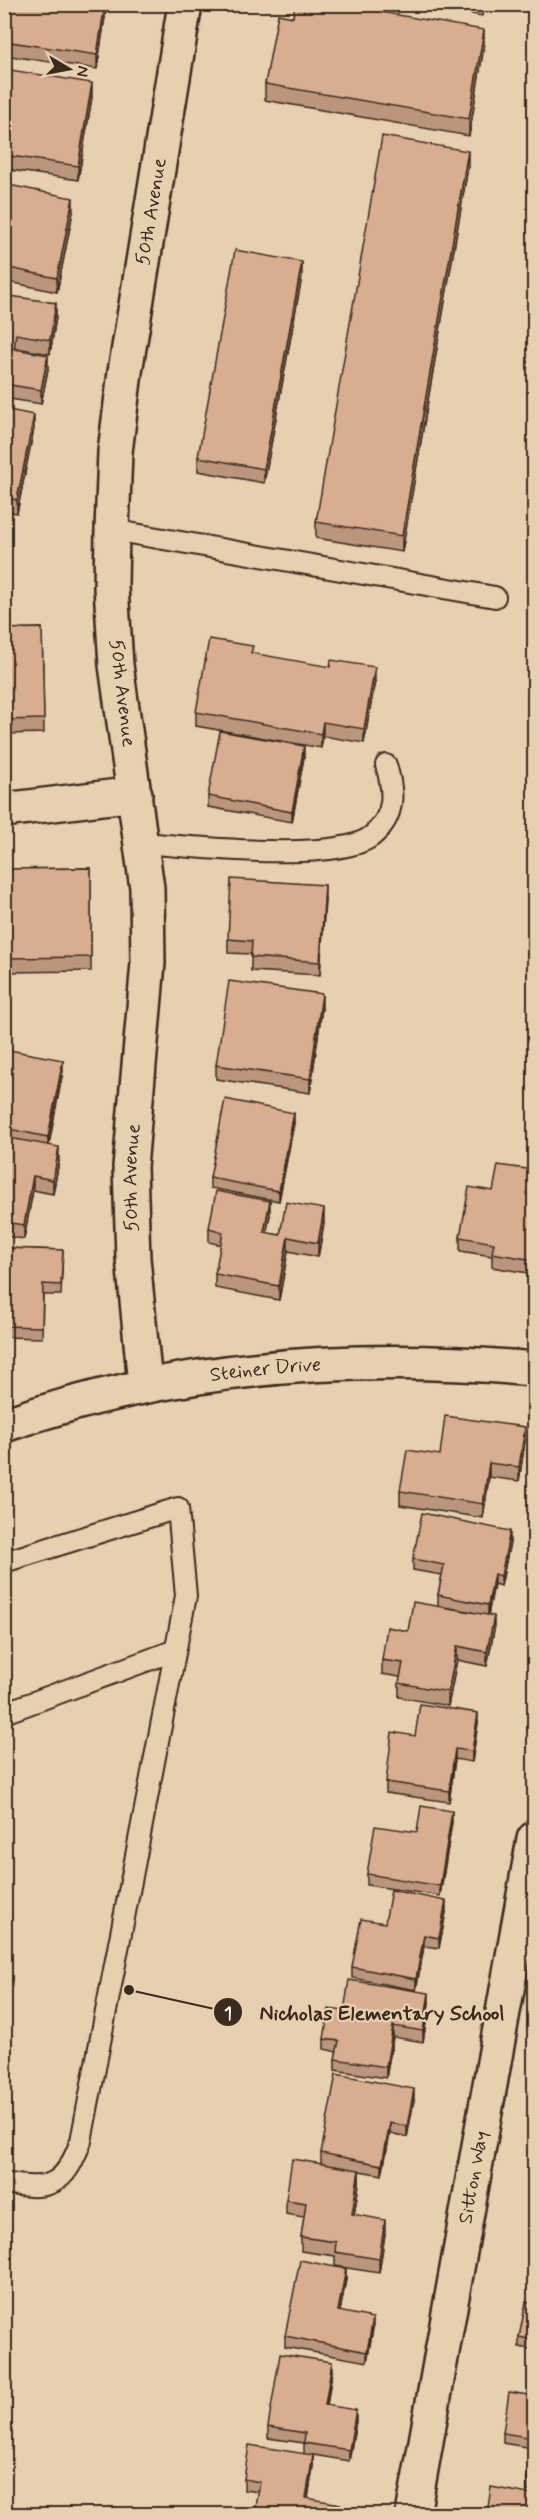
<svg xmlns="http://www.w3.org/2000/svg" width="539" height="2519" font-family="Mynerve,sans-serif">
<rect width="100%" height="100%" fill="#e7d0b0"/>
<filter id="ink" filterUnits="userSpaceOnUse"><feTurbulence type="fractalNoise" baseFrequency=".0167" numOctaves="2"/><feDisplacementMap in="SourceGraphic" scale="12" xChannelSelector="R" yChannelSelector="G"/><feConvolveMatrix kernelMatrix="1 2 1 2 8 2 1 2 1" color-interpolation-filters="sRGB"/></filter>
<g filter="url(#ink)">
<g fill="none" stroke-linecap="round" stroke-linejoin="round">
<defs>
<g id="service">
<polyline points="112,530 495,597"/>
<path d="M 142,843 C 188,846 341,864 373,835 C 396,815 394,791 386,765"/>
<path d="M 4,1562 L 178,1508 L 186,1596 L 81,2141 C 64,2186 51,2191 4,2183"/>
<polyline points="4,1713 173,1651"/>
</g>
<g id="minor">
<polyline points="4,810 135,794"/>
<path id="s1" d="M 145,1385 L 133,1258 L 130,1167 L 148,963 L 147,888 L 116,665 L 111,587 L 112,530 L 115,452 L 125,372 L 185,4"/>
<path id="s2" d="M 413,2514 L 534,1839"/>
</g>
<g id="tertiary">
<path id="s3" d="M 4,1425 C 175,1365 356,1353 534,1369"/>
</g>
</defs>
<use href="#service" stroke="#3b2a1e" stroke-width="24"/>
<use href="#minor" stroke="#3b2a1e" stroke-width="38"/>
<use href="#tertiary" stroke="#3b2a1e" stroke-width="38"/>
<use href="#service" stroke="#e7d0b0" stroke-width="20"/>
<use href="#minor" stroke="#e7d0b0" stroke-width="33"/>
<use href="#tertiary" stroke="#e7d0b0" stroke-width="33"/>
</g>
<g fill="#bb957c" stroke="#3b2a1e" stroke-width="1.5">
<polygon points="10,4 107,4 97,69 4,55 4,39"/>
<polygon points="416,4 484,4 482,16"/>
<polygon points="293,17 484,46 469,136 265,100 265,84"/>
<polygon points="4,69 92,97 78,180 4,169"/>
<polygon points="468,167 402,552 316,538 316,522"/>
<polygon points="4,184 73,212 57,292 4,281"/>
<polygon points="302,276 264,483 198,471 198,457"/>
<polygon points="4,295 56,317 50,354 16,348 16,350 48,369 41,404 4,398"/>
<polygon points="4,409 34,428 17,513 4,511"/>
<polygon points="42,628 44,733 4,734 4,629"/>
<polygon points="253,654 375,681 364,743 323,736 321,748 196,726 196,712"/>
<polygon points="304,757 292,822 208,807 208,796"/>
<polygon points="91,868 91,971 4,972 4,869"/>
<polygon points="325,899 320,975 251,971 251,954 228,953 228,939"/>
<polygon points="322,1008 310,1093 216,1079 216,1065"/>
<polygon points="4,1049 63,1071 49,1145 59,1161 53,1194 33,1190 24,1239 4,1236"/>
<polygon points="294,1123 279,1201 210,1188 210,1178"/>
<polygon points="534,1183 534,1274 492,1267 492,1256 460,1251 460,1237 493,1191"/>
<polygon points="270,1215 266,1233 280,1235 324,1223 318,1257 288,1251 279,1300 215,1288 215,1274 221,1245 209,1242 209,1228"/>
<polygon points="4,1248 63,1250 61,1295 43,1295 42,1338 4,1337"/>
<polygon points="525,1441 519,1481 489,1477 483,1518 400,1505 400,1491 440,1455"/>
<polygon points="510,1542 501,1586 494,1584 488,1615 494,1630 487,1666 457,1660 448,1706 399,1697 399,1683 400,1677 382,1674 382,1660 408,1631 473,1612 438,1606 438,1595 442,1575 413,1570 413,1559"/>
<polygon points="478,1723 472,1762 455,1759 449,1802 386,1793 386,1782 415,1736"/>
<polygon points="452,1822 440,1896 367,1885 367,1874 417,1832"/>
<polygon points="446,1912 439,1948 424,1946 416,1990 352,1978 352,1967 385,1923"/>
<polygon points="429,2003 423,2042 393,2037 386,2078 335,2070 335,2059 337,2052 324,2049 324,2039 344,2011"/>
<polygon points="414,2100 407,2137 390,2133 382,2175 359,2171 359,2184 354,2215 385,2234 379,2273 335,2266 335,2256 301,2251 301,2237 304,2217 286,2214 286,2200 321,2163 321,2153"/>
<polygon points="346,2279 340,2311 373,2328 367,2362 285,2347 285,2336"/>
<polygon points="534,2304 534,2350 519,2347 519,2337"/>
<polygon points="332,2372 327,2406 356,2421 349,2461 313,2455 313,2466 308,2499 340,2504 340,2514 255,2514 259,2492 244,2490 244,2479 304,2454 304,2443 268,2438 268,2427"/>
<polygon points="534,2396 534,2492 527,2491 527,2480 532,2448 503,2443 503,2433"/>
</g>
<g fill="#987965" stroke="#3b2a1e" stroke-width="1.5">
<polygon points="105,4 107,4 97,69 97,55"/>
<polygon points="484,30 484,46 469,136 469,119"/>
<polygon points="92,83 92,97 78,180 78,166"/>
<polygon points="468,151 468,167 402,552 402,536"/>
<polygon points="73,198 73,212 57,292 57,278"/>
<polygon points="302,262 302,276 264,483 264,469"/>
<polygon points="56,303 56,317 50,354 50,340"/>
<polygon points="48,355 48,369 41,404 41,390"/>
<polygon points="34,415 34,428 17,513 17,500"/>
<polygon points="375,667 375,681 364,743 364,729"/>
<polygon points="323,722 323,736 321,748 321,734"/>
<polygon points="304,746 304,757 292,822 292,812"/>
<polygon points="325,885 325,899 320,975 320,962"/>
<polygon points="322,994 322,1008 310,1093 310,1079"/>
<polygon points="63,1060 63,1071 48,1147 48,1137"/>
<polygon points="294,1113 294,1123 279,1201 279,1191"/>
<polygon points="59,1147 59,1161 53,1194 53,1180"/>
<polygon points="33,1176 33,1190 24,1239 24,1225"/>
<polygon points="270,1201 270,1215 264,1246 264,1232"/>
<polygon points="324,1209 324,1223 318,1257 318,1243"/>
<polygon points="288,1237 288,1251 279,1300 279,1286"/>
<polygon points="525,1427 525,1441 519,1481 519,1467"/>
<polygon points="489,1463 489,1477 483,1518 483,1504"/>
<polygon points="510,1531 510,1542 501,1586 501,1576"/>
<polygon points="494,1574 494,1584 488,1615 488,1605"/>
<polygon points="494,1616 494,1630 487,1666 487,1652"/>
<polygon points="457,1646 457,1660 448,1706 448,1692"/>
<polygon points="478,1713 478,1723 472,1762 472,1751"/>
<polygon points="455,1749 455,1759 449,1802 449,1791"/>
<polygon points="452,1811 452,1822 440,1896 440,1886"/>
<polygon points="446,1901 446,1912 439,1948 439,1938"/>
<polygon points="424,1935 424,1946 416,1990 416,1979"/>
<polygon points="429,1993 429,2003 423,2042 423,2031"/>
<polygon points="393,2026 393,2037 386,2078 386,2067"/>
<polygon points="414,2089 414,2100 407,2137 407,2126"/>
<polygon points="390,2123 390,2133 382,2175 382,2165"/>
<polygon points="359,2170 359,2184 352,2228 352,2214"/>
<polygon points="385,2220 385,2234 379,2273 379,2259"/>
<polygon points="346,2269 346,2279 338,2322 338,2311"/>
<polygon points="373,2318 373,2328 367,2362 367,2352"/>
<polygon points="332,2362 332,2372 325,2416 325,2405"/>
<polygon points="356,2410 356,2421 349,2461 349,2450"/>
<polygon points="313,2455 313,2466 306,2509 306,2498"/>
</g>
<g fill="#d9ad90" stroke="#3b2a1e" stroke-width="1.5">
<polygon points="10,4 105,4 97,55 4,41"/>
<polygon points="295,4 335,4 484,30 469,119 265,84 278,14 293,17"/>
<polygon points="4,69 92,83 78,166 4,155"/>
<polygon points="382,136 468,151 402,536 316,522"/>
<polygon points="4,184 73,198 57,278 4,267"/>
<polygon points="235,250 302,262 264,469 198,457"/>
<polygon points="4,295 56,303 50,340 16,334 14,349 48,355 41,390 4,384"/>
<polygon points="4,409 34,415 17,500 4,497"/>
<polygon points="42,628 44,719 4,720 4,629"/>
<polygon points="209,639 253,646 251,653 330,667 331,660 375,667 364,729 323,722 321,734 196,712"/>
<polygon points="220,731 304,746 292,812 208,796"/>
<polygon points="91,868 91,957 4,958 4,869"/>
<polygon points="231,879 325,885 320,962 251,957 252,941 228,939"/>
<polygon points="229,981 322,994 310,1079 216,1065"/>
<polygon points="4,1049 63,1060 48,1137 4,1128"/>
<polygon points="225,1099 294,1113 279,1191 210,1178"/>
<polygon points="4,1137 59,1147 53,1180 33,1176 24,1225 4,1222"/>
<polygon points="498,1165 534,1170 532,1182 534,1183 534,1260 492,1253 494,1243 460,1237 469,1187 493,1191"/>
<polygon points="216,1191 270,1201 264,1232 280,1235 286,1202 324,1209 318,1243 288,1237 279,1286 215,1274 223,1232 209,1228"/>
<polygon points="4,1248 63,1250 61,1285 43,1284 42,1327 4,1326"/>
<polygon points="445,1416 525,1427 519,1467 489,1463 483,1504 400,1491 407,1450 440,1455"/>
<polygon points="422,1513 510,1531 501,1576 494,1574 488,1605 438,1595 444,1565 413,1559"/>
<polygon points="413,1602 494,1616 487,1652 457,1646 448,1692 399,1683 403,1663 382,1660 387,1627 408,1631"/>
<polygon points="420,1704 478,1713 472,1751 455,1749 449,1791 386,1782 392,1732 415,1736"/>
<polygon points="421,1806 452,1811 440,1886 367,1874 375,1826 417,1832"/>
<polygon points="391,1890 446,1901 439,1938 424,1935 416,1979 352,1967 361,1919 385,1923"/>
<polygon points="349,1980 429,1993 423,2031 393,2026 386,2067 335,2059 339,2041 324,2039 329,2009 344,2011"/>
<polygon points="336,2074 414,2089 407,2126 390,2123 382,2165 321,2153"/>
<polygon points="292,2159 359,2170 352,2214 385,2220 379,2259 335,2252 336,2242 301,2237 306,2203 286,2200"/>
<polygon points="300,2260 346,2269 338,2311 373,2318 367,2352 285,2336"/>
<polygon points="526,2302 534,2304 534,2340 519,2337"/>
<polygon points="280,2354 332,2362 325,2405 356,2410 349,2450 304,2443 305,2433 268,2427"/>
<polygon points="509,2392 534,2396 534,2481 527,2480 534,2438 503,2433"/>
<polygon points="249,2445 313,2455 306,2498 340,2504 338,2514 255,2514 260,2482 244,2479"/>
<polygon points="491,2487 534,2495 534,2514 487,2514"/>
</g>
</g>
<g text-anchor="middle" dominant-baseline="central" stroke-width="4.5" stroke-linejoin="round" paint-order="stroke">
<g font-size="20" fill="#3b2a1e" stroke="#e7d0b0">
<text stroke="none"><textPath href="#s1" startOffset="1180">50th Avenue</textPath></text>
<text transform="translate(122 693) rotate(83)">50th Avenue</text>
<text stroke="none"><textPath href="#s1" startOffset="208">50th Avenue</textPath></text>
<text stroke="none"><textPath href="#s3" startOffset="268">Steiner Drive</textPath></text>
<text stroke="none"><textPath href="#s2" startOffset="342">Sitton Way</textPath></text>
</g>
</g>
<path fill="none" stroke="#3b2a1e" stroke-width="2" d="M129 1990L228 2012"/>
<g fill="#3b2a1e" stroke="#e7d0b0" stroke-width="2">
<circle cx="129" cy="1990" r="6"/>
<circle cx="228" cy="2012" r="15"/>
</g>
<g font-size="18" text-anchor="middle" font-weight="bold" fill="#fff">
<text x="228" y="2019">1</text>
</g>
<g font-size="21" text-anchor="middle" font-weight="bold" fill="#3b2a1e" stroke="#e7d0b0" stroke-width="4.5" stroke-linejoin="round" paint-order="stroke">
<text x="382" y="2020">Nicholas Elementary School</text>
</g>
<rect width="539" height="2519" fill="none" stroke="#e7d0b0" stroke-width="24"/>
<rect x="12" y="12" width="515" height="2495" fill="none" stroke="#3b2a1e" stroke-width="2" filter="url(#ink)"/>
<g transform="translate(69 69) rotate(100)" stroke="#e7d0b0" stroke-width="4.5" paint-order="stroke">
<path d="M0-4.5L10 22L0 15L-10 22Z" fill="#3b2a1e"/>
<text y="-9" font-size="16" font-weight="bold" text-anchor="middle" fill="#3b2a1e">N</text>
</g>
</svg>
